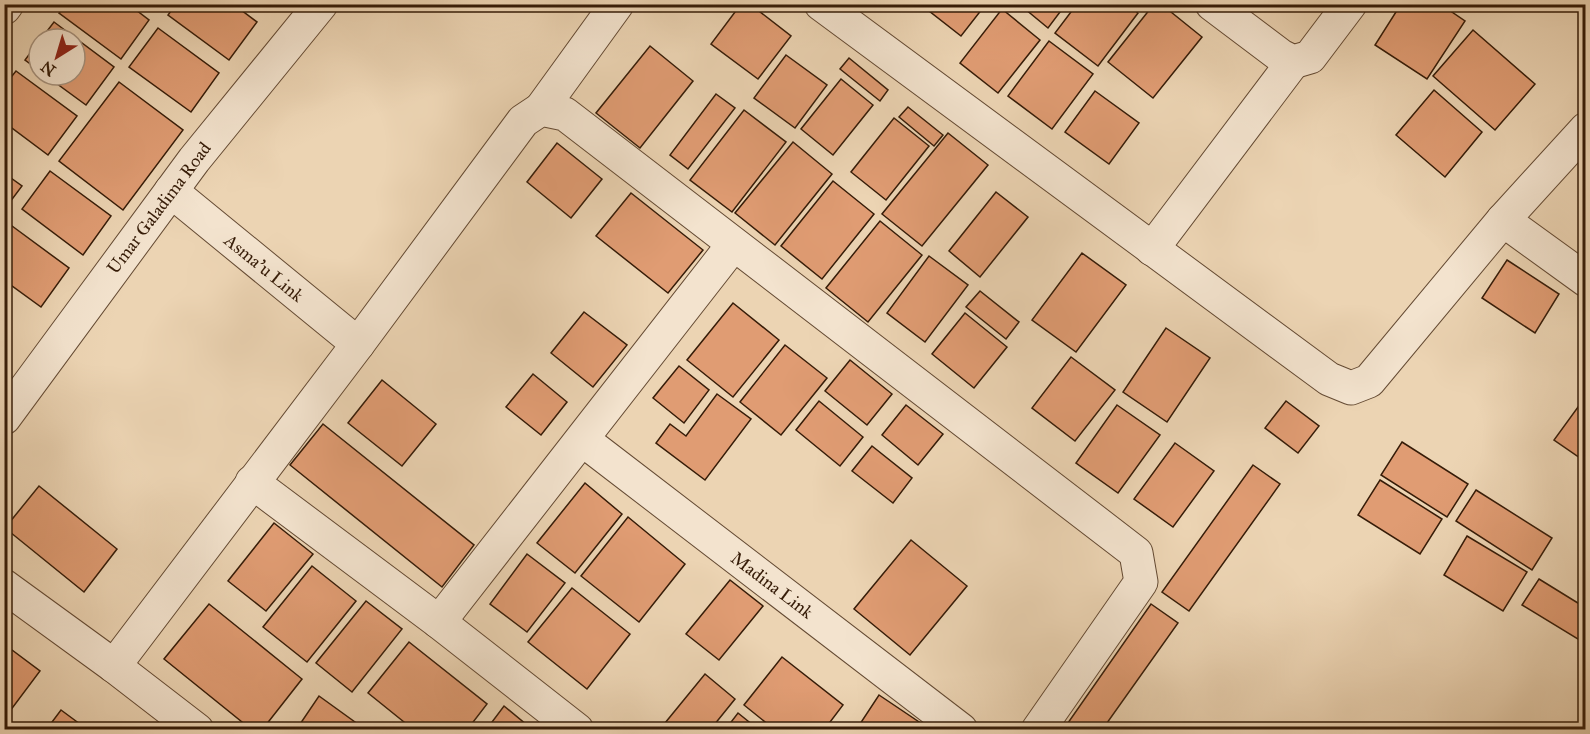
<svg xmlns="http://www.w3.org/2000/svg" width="1590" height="734" font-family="'IM FELL Great Primer',serif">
<rect width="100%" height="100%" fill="#ecd4b3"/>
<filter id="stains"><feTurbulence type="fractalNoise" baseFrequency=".00333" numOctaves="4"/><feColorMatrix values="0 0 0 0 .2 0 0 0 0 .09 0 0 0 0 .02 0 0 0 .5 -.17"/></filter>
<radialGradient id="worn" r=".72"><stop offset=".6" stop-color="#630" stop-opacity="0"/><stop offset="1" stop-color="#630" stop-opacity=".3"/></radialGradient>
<g fill="#e09c73" stroke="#361c08" stroke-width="1.5">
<polygon points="66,4 128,4 149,20 121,59 59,13"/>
<polygon points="176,4 233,4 257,22 229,60 168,15"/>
<polygon points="741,4 750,4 791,36 758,79 711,44"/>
<polygon points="926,4 986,4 961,36 924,7"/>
<polygon points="1019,4 1066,4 1048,28"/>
<polygon points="1077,4 1127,4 1138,13 1098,66 1055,33"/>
<polygon points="1154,4 1161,4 1202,37 1153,98 1108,62"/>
<polygon points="1401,4 1440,4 1465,21 1427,79 1375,45"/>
<polygon points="1002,9 1040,40 998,93 960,63"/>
<polygon points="54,22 114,67 86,105 45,75 75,75 75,39 41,39"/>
<polygon points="158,28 219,73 191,112 129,67"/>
<polygon points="1473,30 1535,84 1495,130 1433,76"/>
<polygon points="39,41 39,70 25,60"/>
<polygon points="1049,41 1093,74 1052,129 1008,96"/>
<polygon points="650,46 693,81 640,148 596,113"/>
<polygon points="786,55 827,85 795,128 754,98"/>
<polygon points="849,58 888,90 880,101 840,69"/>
<polygon points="16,71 77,116 48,155 4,122 4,86"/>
<polygon points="841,79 873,105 833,155 801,129"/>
<polygon points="119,82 183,130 123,210 59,161"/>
<polygon points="1434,90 1482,132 1445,177 1396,135"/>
<polygon points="1095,91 1139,123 1109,164 1065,132"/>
<polygon points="716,94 735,108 688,169 670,155"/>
<polygon points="908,107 943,135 934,146 899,117"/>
<polygon points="744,110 786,142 732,212 690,180"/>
<polygon points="894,118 929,146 886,200 851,172"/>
<polygon points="948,133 988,165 922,246 882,214"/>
<polygon points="793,142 832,174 775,245 735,213"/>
<polygon points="557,143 602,179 571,218 527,182"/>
<polygon points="50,171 111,216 83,255 22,209"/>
<polygon points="4,173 22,186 4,210"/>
<polygon points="833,181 874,214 822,279 781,246"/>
<polygon points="996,192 1028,217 980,277 949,251"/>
<polygon points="631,193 703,250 668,293 596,236"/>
<polygon points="880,221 922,255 868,322 826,288"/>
<polygon points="8,223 69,268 41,307 4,280 4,228"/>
<polygon points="1082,253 1126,285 1076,352 1032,320"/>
<polygon points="929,256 968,285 925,342 887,313"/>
<polygon points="1507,260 1559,294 1535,333 1482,298"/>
<polygon points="980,291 1019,322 1006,339 966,307"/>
<polygon points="733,303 779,340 733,397 687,360"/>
<polygon points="584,312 627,345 593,387 551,353"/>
<polygon points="965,313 1007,347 974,388 932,354"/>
<polygon points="1166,328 1210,358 1167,422 1123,392"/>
<polygon points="785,345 827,378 781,435 740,402"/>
<polygon points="1071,357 1115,390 1075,441 1032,408"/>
<polygon points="850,360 892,394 867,425 825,391"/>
<polygon points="679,366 709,390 684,423 653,398"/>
<polygon points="533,374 567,402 541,435 506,407"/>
<polygon points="382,380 436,424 402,466 348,423"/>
<polygon points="717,394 751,419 705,480 656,443 670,424 686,436"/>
<polygon points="1586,396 1586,462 1554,440"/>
<polygon points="819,401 863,437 840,466 796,430"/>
<polygon points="1286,401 1319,426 1298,453 1265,428"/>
<polygon points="906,405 943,434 918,465 882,435"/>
<polygon points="1117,405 1160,435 1118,493 1076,463"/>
<polygon points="323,424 474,545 442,587 290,465"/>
<polygon points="1402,442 1468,484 1447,517 1381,475"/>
<polygon points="1175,443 1214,471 1173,527 1134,499"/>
<polygon points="872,446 912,478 893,503 852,471"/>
<polygon points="1253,465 1280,484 1189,611 1162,592"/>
<polygon points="1380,480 1442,519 1420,554 1358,515"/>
<polygon points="585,483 622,514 575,573 537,543"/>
<polygon points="39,486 117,549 84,592 5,528"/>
<polygon points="1476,490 1552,538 1532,570 1456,521"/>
<polygon points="628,517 685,564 639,622 581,576"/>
<polygon points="274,523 313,554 266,611 228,581"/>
<polygon points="1467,536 1527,572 1503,611 1444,575"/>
<polygon points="911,540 967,586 910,655 854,609"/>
<polygon points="527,554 565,583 527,632 490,604"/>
<polygon points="312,566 356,601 307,662 263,627"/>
<polygon points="1539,579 1586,608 1586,644 1522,605"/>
<polygon points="730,580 763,606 719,660 686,634"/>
<polygon points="572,588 630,634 587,689 528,642"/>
<polygon points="366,601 402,629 352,692 316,663"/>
<polygon points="209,604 302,679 262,730 252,730 164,659"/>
<polygon points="1151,604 1178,623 1102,730 1063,730"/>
<polygon points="409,642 487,704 467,730 414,730 368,693"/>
<polygon points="4,644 40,671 4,719"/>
<polygon points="782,657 843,705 824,730 775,730 744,705"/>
<polygon points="705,674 735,699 710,730 673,730 665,723"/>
<polygon points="879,695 931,730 856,730"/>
<polygon points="319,696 366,730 296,730"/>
<polygon points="504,706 533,730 486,730"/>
<polygon points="61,710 88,730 46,730"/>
<polygon points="738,713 759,730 725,730"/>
</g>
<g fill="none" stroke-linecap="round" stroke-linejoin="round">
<defs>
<g id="minor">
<polyline points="821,4 1329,379 1351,388 1369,381 1503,220 1586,129"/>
<polyline points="1212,4 1281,56 1293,62 1310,57 1350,4"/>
<polyline points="4,8 7,4"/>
<polyline points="541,109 617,4"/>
<polyline points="171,191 358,344"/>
<polyline points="1503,220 1586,280"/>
<polyline points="1152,249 1293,62"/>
<polyline points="4,418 194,160 321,4"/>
<polyline points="583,440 961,730"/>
<polyline points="252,482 439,622 577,730"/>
<polyline points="4,586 114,666 197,730"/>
<polyline points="439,622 733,245"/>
<polyline points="114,666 358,344 523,121 541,109 565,114 1136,553 1141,582 1038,730"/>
</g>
</defs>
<use href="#minor" stroke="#644a33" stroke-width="35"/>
<use href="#minor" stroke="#f3e3ce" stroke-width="33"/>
</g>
<g text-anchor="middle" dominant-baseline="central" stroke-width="6" stroke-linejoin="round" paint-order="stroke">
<g font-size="18" fill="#361c08" stroke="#f3e3ce">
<text transform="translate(159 208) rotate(-53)">Umar Galadima Road</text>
<text transform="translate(264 268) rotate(39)">Asma'u Link</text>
<text transform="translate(772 585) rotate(37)">Madina Link</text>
</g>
</g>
<rect width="1590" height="734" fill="none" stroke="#ecd4b3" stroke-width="24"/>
<rect x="6" y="6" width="1578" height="722" fill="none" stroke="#361c08" stroke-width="3"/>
<rect x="12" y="12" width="1566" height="710" fill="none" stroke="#361c08" stroke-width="1.5"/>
<g transform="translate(57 57) rotate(217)"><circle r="28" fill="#f3e3ce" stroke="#a7937f" stroke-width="1.5"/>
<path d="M0-4.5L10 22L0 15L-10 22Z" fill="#8f2418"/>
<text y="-9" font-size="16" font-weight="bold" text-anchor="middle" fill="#361c08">N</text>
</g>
<rect width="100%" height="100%" filter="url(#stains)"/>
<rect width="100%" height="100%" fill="url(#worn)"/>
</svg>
